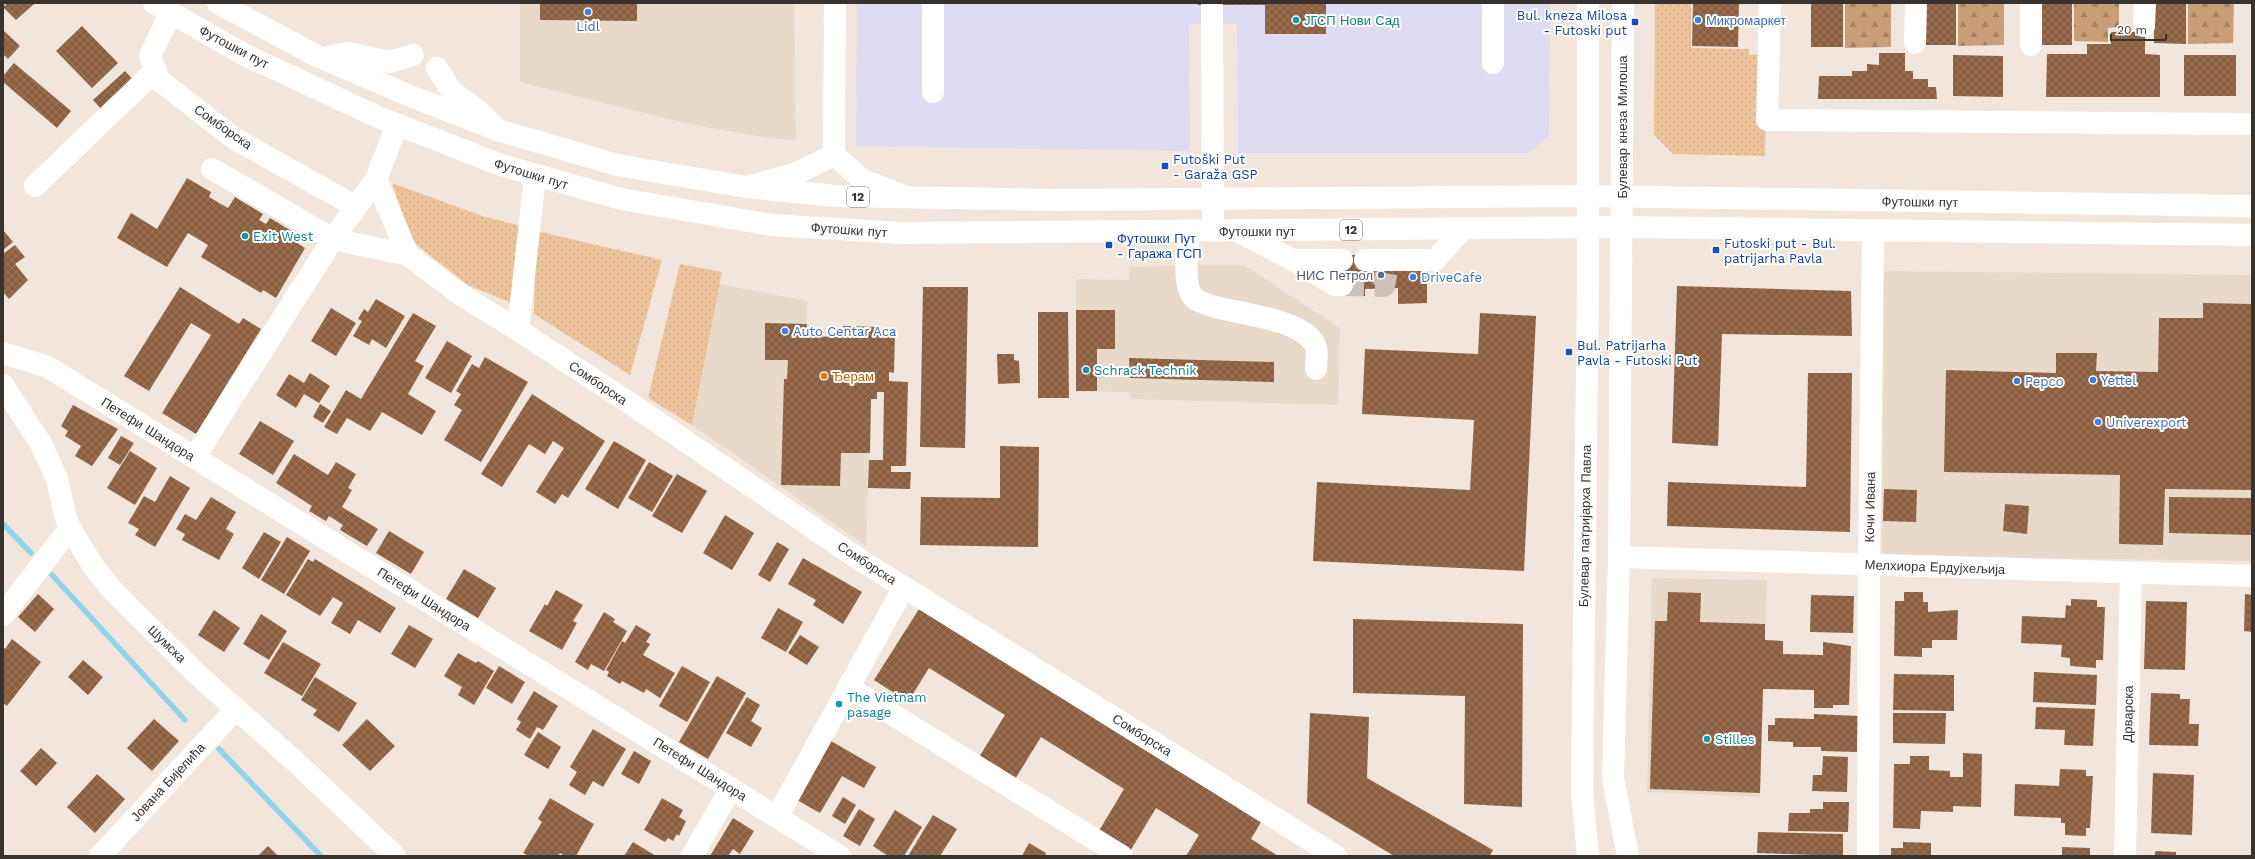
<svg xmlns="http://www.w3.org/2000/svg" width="2255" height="859" font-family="'Work Sans',sans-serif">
<defs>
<pattern id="grass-dots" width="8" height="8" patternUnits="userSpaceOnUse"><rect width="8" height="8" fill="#ecc39b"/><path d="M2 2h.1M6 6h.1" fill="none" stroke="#cba886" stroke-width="1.8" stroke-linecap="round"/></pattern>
<pattern id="forest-firs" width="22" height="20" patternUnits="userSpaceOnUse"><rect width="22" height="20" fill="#c89f77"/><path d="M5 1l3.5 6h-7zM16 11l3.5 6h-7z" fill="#a38262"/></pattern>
<pattern id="building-cross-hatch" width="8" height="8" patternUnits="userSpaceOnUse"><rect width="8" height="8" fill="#8b5f40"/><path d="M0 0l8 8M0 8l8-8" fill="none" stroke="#997860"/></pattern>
</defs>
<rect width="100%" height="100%" fill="#f2e6dc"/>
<g fill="#e9d9c9">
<polygon points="520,3 794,3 796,140 769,138 689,124 520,82"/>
<polygon points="1196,265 1244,265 1340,328 1338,405 1130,399 1129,392 1076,391 1076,279 1129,280 1130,267"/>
<polygon points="1884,271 2252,275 2252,561 1882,556"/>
<polygon points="719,284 807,301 805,414 841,452 869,453 866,546 692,425"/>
<polygon points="1652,578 1767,580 1760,797 1647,792"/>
</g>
<polygon fill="#dedcf2" points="857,3 1550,3 1549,136 1529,153 1238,153 1237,24 1189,24 1190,151 856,146"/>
<g fill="url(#grass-dots)">
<polygon points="1655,3 1691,3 1691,48 1749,49 1749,55 1767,54 1765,156 1673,154 1654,135"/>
<polygon points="392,183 482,216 522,226 512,303 468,285 412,241"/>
<polygon points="536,231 662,260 630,375 534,314"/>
<polygon points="680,264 722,272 692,425 648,398"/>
</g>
<g fill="url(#forest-firs)">
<polygon points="1845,3 1891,3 1891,47 1845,48"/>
<polygon points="1958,3 2004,3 2004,45 1958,46"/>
<polygon points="2074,3 2119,3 2119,27 2108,28 2108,42 2074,41"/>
<polygon points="2188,3 2234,3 2233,43 2188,44"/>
</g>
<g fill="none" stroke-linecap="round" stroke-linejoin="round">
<g stroke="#90d5e6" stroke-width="5.5">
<polyline points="3,524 31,553"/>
<polyline points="52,575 185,720"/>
<polyline points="219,749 321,856"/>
</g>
</g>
<g fill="url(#building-cross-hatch)">
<polygon points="8,3 35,3 16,20 3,7"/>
<polygon points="540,3 637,3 637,21 540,20"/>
<polygon points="1198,3 1326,3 1326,34 1265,34 1265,5 1198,5"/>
<polygon points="1693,3 1739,3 1738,47 1692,46"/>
<rect x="1811" y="3" width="32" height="44"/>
<rect x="1924" y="3" width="32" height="42"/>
<rect x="2040" y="3" width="32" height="42"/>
<polygon points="2154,3 2186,3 2186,44 2154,43"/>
<polygon points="82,26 118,63 92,88 56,51"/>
<polygon points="3,30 20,46 8,59 3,54"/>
<polygon points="2111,32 2145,32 2145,54 2160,55 2160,97 2046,97 2047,54 2087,54 2087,44 2111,44"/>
<polygon points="1879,53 1905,53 1905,71 1913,71 1913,79 1928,79 1928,87 1936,87 1937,99 1818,99 1819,76 1852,76 1852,71 1867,71 1867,64 1879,65"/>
<polygon points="1953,55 2003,56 2003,97 1953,96"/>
<rect x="2184" y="55" width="52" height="41"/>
<polygon points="14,63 71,111 57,128 3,82 3,76"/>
<polygon points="125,71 136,83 104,112 93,100"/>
<polygon points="187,178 211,192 209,197 228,208 235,197 263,214 259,220 266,224 270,218 298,235 294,241 305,248 276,298 263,290 261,293 201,257 208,245 188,233 167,267 117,238 131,213 157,229"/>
<polygon points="3,230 13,242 3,250"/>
<polygon points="15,245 25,257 15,264 28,280 9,299 3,292 3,254"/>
<polygon points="1342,255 1365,255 1427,264 1427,303 1398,304 1398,288 1365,289 1365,296 1342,296"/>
<polygon points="1677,286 1851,291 1852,336 1722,334 1718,446 1672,443"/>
<polygon points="180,287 239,324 243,318 261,329 196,434 162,413 211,335 191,323 149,391 124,376"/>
<polygon points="923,287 968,287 965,448 920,447"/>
<polygon points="376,299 405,316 386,348 372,339 369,345 353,336 362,321 358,319 364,309 368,312"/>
<polygon points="2203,303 2252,304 2252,490 2165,489 2163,545 2119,544 2120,475 1944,472 1946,370 2056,373 2056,353 2097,353 2096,371 2158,372 2159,318 2203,318"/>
<polygon points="331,308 356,323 336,356 311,341"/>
<polygon points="1076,310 1115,310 1115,349 1097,349 1097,391 1076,391"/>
<polygon points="1038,312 1068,312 1069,398 1038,398"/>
<polygon points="413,313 436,326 415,361 424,366 408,394 436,411 422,435 382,412 370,431 347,418 337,434 324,427 346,390 361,399"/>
<polygon points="1480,313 1536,316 1524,571 1313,561 1317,482 1470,490 1474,420 1362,414 1365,349 1478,354"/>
<polygon points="765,323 807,324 806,336 843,337 843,326 878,327 878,331 895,331 894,373 889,372 889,381 908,382 906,466 891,466 891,472 911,472 910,489 868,488 869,460 883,460 884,392 877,392 877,399 871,399 870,453 841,453 840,486 781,485 784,379 787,379 788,360 765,360"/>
<polygon points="447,341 472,356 451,393 425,378"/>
<polygon points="997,354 1014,354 1014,360 1019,361 1020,383 998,384"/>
<polygon points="485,357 528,382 481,462 444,440 462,410 454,405 461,394 456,391 472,364 479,368"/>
<polygon points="1129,358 1274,362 1274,382 1130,378"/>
<polygon points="310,373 330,386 319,403 304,394 296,408 276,395 289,374 304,383"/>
<polygon points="1808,373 1852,373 1850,532 1667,526 1668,482 1806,487"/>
<polygon points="532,394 605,441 568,498 562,494 555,504 536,492 564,448 553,441 545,454 529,444 502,487 481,474"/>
<polygon points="320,404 331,411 323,423 313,417"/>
<polygon points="73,405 118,429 92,466 75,456 81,446 65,436 68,431 61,426"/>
<polygon points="260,421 294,441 273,475 239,454"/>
<polygon points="121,436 134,443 120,465 108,458"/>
<polygon points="614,441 646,460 618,509 585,489"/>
<polygon points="1000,446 1039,447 1038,547 920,545 921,497 1000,498"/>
<polygon points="130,451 157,468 135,505 107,488"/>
<polygon points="294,454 328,475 336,462 356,474 348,488 352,490 342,507 378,529 367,546 340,530 343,525 329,516 326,521 309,511 312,506 276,483"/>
<polygon points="649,462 673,476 652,512 628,498"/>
<polygon points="677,474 707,491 682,533 652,516"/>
<polygon points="170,476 190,488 155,547 135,535 139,529 128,523 144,496 155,502"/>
<polygon points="1884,489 1917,490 1916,522 1883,521"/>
<polygon points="211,497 236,512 226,529 234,534 219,560 182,540 185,534 176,529 185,514 196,520"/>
<polygon points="2169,497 2252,498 2252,535 2169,533"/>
<polygon points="2005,504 2029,506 2027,534 2003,531"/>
<polygon points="725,515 754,533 732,570 703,553"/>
<polygon points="389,531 424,552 411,574 376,553"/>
<polygon points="264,532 281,542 259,579 242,568"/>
<polygon points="287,537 310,551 284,594 261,580"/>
<polygon points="777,542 789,549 770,582 758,575"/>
<polygon points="803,558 862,592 843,624 813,605 816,600 788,584"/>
<polygon points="308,559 313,562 315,559 396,608 380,633 358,620 350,634 331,623 343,603 333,597 320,616 286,595"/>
<polygon points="464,569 496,588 478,618 446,599"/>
<polygon points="556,590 583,605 573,621 577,623 562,650 529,631 545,604 547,606"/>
<polygon points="1668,592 1701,593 1700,622 1765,624 1765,640 1783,641 1783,654 1823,655 1823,642 1851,646 1849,705 1833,705 1833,708 1814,708 1814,690 1763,689 1760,793 1650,789 1655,621 1667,621"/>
<polygon points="1904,592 1923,592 1923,602 1928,602 1928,612 1958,610 1957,640 1932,640 1932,648 1922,648 1922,657 1894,656 1895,601 1904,601"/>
<polygon points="38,594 54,609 35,632 18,617"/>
<polygon points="2245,594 2252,595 2252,632 2244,631"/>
<polygon points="1811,595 1854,596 1853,633 1810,632"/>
<polygon points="2071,599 2097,600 2097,607 2105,607 2103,660 2096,660 2096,668 2070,666 2070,658 2061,657 2062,645 2021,643 2022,616 2065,618 2066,605 2071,606"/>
<polygon points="2146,601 2187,602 2185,670 2144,669"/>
<polygon points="778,608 803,622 786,652 761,638"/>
<polygon points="919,609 1261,822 1251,839 1278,856 1186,856 1199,835 1156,808 1129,853 1097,834 1124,789 1041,737 1012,784 976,762 1005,715 929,668 908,702 874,680"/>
<polygon points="214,610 240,628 224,652 198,635"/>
<polygon points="604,612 615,619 613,622 627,631 604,671 591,664 588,670 575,662"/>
<polygon points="261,614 287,631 269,660 243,644"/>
<polygon points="1353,619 1523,624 1522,807 1464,804 1465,696 1353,693"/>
<polygon points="409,625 433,639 415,668 391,654"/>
<polygon points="636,625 651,634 646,642 650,644 643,655 675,673 660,698 646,689 644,693 622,681 620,684 607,676 609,672 606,670 622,641 625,643"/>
<polygon points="800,635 819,647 807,665 788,653"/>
<polygon points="12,639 41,662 7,706 3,703 3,647 5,649"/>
<polygon points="283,642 321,664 302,696 264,673"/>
<polygon points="458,653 476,663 478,661 494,671 474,705 458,695 462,687 444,676"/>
<polygon points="83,660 103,677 88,695 68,677"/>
<polygon points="499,666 525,682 512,704 486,688"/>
<polygon points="682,666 710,682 687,722 659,706"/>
<polygon points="2034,672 2097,675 2096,705 2033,702"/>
<polygon points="1894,674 1954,675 1954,711 1893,710"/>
<polygon points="717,676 746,693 708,759 679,742"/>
<polygon points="315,677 357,703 339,732 313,715 317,710 301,700"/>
<polygon points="534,691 558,706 543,730 537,727 530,739 516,730 521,722 517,719"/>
<polygon points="2151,693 2180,694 2180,699 2190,699 2189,724 2199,724 2198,746 2149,745"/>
<polygon points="747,697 760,705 751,721 762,728 751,747 726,733"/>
<polygon points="2036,707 2095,709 2093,746 2064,745 2065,730 2035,729"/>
<polygon points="1310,713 1369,717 1367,778 1493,850 1490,856 1394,856 1307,803"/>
<polygon points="1893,713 1946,713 1945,744 1893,743"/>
<polygon points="1814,714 1858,716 1857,752 1821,751 1821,747 1793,747 1793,742 1768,741 1768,725 1775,725 1775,718 1814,719"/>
<polygon points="154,719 179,741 152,771 127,748"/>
<polygon points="367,719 395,746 370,771 342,745"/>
<polygon points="593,729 626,749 603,787 593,781 585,795 569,785 577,772 570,767"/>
<polygon points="538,732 561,747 548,769 524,755"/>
<polygon points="831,741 876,767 864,788 842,776 820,813 797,800"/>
<polygon points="41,748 57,763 36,786 20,771"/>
<polygon points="634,751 651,761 639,784 621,774"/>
<polygon points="1963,753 1982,754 1981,807 1953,806 1953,812 1921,811 1920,829 1893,828 1894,764 1910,764 1910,756 1929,756 1929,770 1950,771 1950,777 1963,777"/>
<polygon points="1823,756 1848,757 1847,792 1812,791 1813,775 1822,775"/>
<polygon points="2060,769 2086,770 2086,776 2093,776 2090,828 2086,828 2086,836 2065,835 2065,823 2061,823 2061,818 2014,816 2015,784 2059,786"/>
<polygon points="2153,773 2194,775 2192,835 2151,833"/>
<polygon points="97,774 125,799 95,833 67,807"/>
<polygon points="843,797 856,805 845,824 832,816"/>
<polygon points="550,798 594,824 576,856 565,856 560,853 558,856 529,856 523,853 542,822 538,819"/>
<polygon points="662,798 683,810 679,817 686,821 679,836 677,834 673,841 668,838 665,842 644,830"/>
<polygon points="1823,802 1849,802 1848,832 1788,831 1789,813 1810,813 1810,809 1823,809"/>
<polygon points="859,809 875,819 860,846 843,836"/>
<polygon points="895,810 922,827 904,856 888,856 873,846"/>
<polygon points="933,815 957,829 940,856 908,856"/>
<polygon points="733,818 754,831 740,854 733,849 728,856 710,856"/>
<polygon points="1758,832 1843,834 1843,856 1757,853"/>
<polygon points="633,842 656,856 624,856"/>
<polygon points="1903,842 1931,843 1931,856 1891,856 1891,848 1903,848"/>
<polygon points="1029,843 1046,853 1045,856 1022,856"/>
<polygon points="268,846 278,856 258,856"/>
<polygon points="2062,847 2090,848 2090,856 2062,856"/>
<polygon points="2155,851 2176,852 2176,856 2155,856"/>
</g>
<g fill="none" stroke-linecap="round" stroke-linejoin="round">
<polyline stroke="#cdc2b9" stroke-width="22" stroke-dasharray="22 11" stroke-linecap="butt" points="1342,285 1384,286 1388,264"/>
<g stroke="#fff" stroke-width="22">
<polyline points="835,3 834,155 863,180 904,196"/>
<polyline points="1770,3 1767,120 2252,124"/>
<polyline points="1212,5 1213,231"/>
<polyline points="171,12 150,56 159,80 235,139 355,206"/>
<polyline points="2144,26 2145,3"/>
<polyline points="1915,43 1916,3"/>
<polyline points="2031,45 2031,3"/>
<polyline points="324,58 348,53 389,62 413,55"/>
<polyline points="1493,63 1493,3"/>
<polyline points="437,68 452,92 479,111 498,130"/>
<polyline points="933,92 933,3"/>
<polyline points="212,169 333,239 408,255"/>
<polyline points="376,179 408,255 461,295 518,330 637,408 857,558 1336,856"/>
<polyline points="35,186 156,70"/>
<polyline points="747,187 795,174 834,155"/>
<path d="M 1189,231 C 1188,248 1181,287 1195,299 C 1199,302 1208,304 1212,306 C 1237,314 1308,319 1316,348 C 1318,354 1316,362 1316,369"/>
<polyline points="1239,232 1293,260 1342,260"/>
<polyline points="1293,260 1335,285 1342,285"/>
<polyline points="1365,260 1435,260 1463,229"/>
<polyline points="518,330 535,176"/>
<polyline points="3,353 48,367 64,377 840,856"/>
<polyline points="3,385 41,444 57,479 65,515 70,528 94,567 112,590 200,677 300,766 395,856"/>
<polyline points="194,458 333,239 376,179 397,125"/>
<polyline points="1619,557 2252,576"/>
<polyline points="3,615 70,528"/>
<polyline points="848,687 1122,856"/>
<polyline points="777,817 904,587"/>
<polyline points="100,856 236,709"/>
<polyline points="692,856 731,788"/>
<polyline points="1868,856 1869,565 1873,230"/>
<polyline points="2125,856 2131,573"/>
</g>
<g stroke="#fff" stroke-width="22">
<polyline points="154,3 245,55 378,117 501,165 621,199 772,225 902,233 1622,227 2252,235"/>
<polyline points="218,3 317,56 410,96 498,130 617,165 746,187 836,196 1055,200 1588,196 2252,206"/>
<polyline points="1623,3 1619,557 1613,778 1628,856"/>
<polyline points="1588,856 1582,794 1588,281 1588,3"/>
</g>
</g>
<g fill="#3f7fe0" stroke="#fff" stroke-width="1.5">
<circle cx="588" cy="12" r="4"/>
<circle cx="1698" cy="20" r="4"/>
<circle cx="1413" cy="277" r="4"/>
<circle cx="785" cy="331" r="4"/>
<circle cx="2093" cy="380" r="4"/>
<circle cx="2017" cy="381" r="4"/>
<circle cx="2098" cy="422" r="4"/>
</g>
<g fill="#0f9aa8" stroke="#fff" stroke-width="1.5">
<circle cx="1296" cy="20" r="4"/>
<circle cx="245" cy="236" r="4"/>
<circle cx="1086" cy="370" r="4"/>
<circle cx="839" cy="704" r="4"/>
<circle cx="1707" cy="739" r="4"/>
</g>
<g fill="#1a4fb4" stroke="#fff" stroke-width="1.5">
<rect x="1631" y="18" width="8" height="8" rx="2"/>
<rect x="1161" y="162" width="8" height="8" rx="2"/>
<rect x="1105" y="241" width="8" height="8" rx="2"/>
<rect x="1712" y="246" width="8" height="8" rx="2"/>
<rect x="1565" y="348" width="8" height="8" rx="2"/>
</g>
<circle fill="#5c6f8a" stroke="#fff" stroke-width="1.5" cx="1381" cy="275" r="4"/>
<circle fill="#e8710a" stroke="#fff" stroke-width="1.5" cx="824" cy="376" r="4"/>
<g text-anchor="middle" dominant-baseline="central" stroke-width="4" stroke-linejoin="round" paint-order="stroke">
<g fill="#fff" stroke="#73706d" stroke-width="1">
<rect x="847" y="187" width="22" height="20" rx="3"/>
<rect x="1340" y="220" width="22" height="20" rx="3"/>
</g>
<g font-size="12" font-weight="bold" fill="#37322e">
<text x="858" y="197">12</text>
<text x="1351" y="230">12</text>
</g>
<g font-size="13" fill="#164399" stroke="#fff" text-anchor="start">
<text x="1627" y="15" text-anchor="end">Bul. kneza Milosa<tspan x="1627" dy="15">- Futoski put</tspan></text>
<text x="1173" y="159">Futoški Put<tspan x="1173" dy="15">- Garaža GSP</tspan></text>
<text x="1117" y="238">Футошки Пут<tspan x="1117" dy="15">- Гаража ГСП</tspan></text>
<text x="1724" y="243">Futoski put - Bul.<tspan x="1724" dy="15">patrijarha Pavla</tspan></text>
<text x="1577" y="345">Bul. Patrijarha<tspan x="1577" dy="15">Pavla - Futoski Put</tspan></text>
</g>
<g font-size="13" fill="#0d838f" stroke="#fff" text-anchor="start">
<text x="1304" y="20">ЈГСП Нови Сад</text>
<text x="253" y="236">Exit West</text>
<text x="1094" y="370">Schrack Technik</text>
<text x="847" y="697">The Vietnam<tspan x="847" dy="15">pasage</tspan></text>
<text x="1715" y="739">Stilles</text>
</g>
<g font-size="13" fill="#366cbe" stroke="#fff" text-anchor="start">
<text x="1706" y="20">Микромаркет</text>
<text x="588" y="26" text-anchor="middle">Lidl</text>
<text x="1421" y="277">DriveCafe</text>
<text x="793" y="331">Auto Centar Aca</text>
<text x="2101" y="380">Yettel</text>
<text x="2025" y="381">Pepco</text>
<text x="2106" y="422">Univerexport</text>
</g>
<g font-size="13" fill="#37322e" stroke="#fff">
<text transform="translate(234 47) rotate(28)">Футошки пут</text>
<text transform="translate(223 127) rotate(35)">Сомборска</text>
<text transform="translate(1622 127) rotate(-90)">Булевар кнеза Милоша</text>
<text transform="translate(531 174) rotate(17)">Футошки пут</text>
<text transform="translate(1920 202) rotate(1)">Футошки пут</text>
<text transform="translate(849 230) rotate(4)">Футошки пут</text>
<text x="1257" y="231">Футошки пут</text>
<text transform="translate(598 383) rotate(34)">Сомборска</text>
<text transform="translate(148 429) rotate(32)">Петефи Шандора</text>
<text transform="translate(1870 507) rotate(-89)">Кочи Ивана</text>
<text transform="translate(1585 526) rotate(-89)">Булевар патријарха Павла</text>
<text transform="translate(867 563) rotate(33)">Сомборска</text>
<text transform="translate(1935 567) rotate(2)">Мелхиора Ердујхељија</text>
<text transform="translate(424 599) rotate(32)">Петефи Шандора</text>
<text transform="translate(167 644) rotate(44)">Шумска</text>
<text transform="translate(2128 714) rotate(-89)">Дрварска</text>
<text transform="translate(1142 735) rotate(32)">Сомборска</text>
<text transform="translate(700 769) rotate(32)">Петефи Шандора</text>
<text transform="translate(168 782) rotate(-47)">Јована Бијелића</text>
</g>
<g font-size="13" fill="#4e5e75" stroke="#fff" text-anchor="end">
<text x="1373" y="275">НИС Петрол</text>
</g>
<g font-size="13" fill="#c56008" stroke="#fff" text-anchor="start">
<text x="832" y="376">Ђерам</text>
</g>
</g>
<rect width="2255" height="859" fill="none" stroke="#37322e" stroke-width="8"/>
<path d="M2111 34v6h55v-6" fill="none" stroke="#37322e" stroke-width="2"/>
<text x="2117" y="34" font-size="12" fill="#37322e" stroke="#ffffff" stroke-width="3" paint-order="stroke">20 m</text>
</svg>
